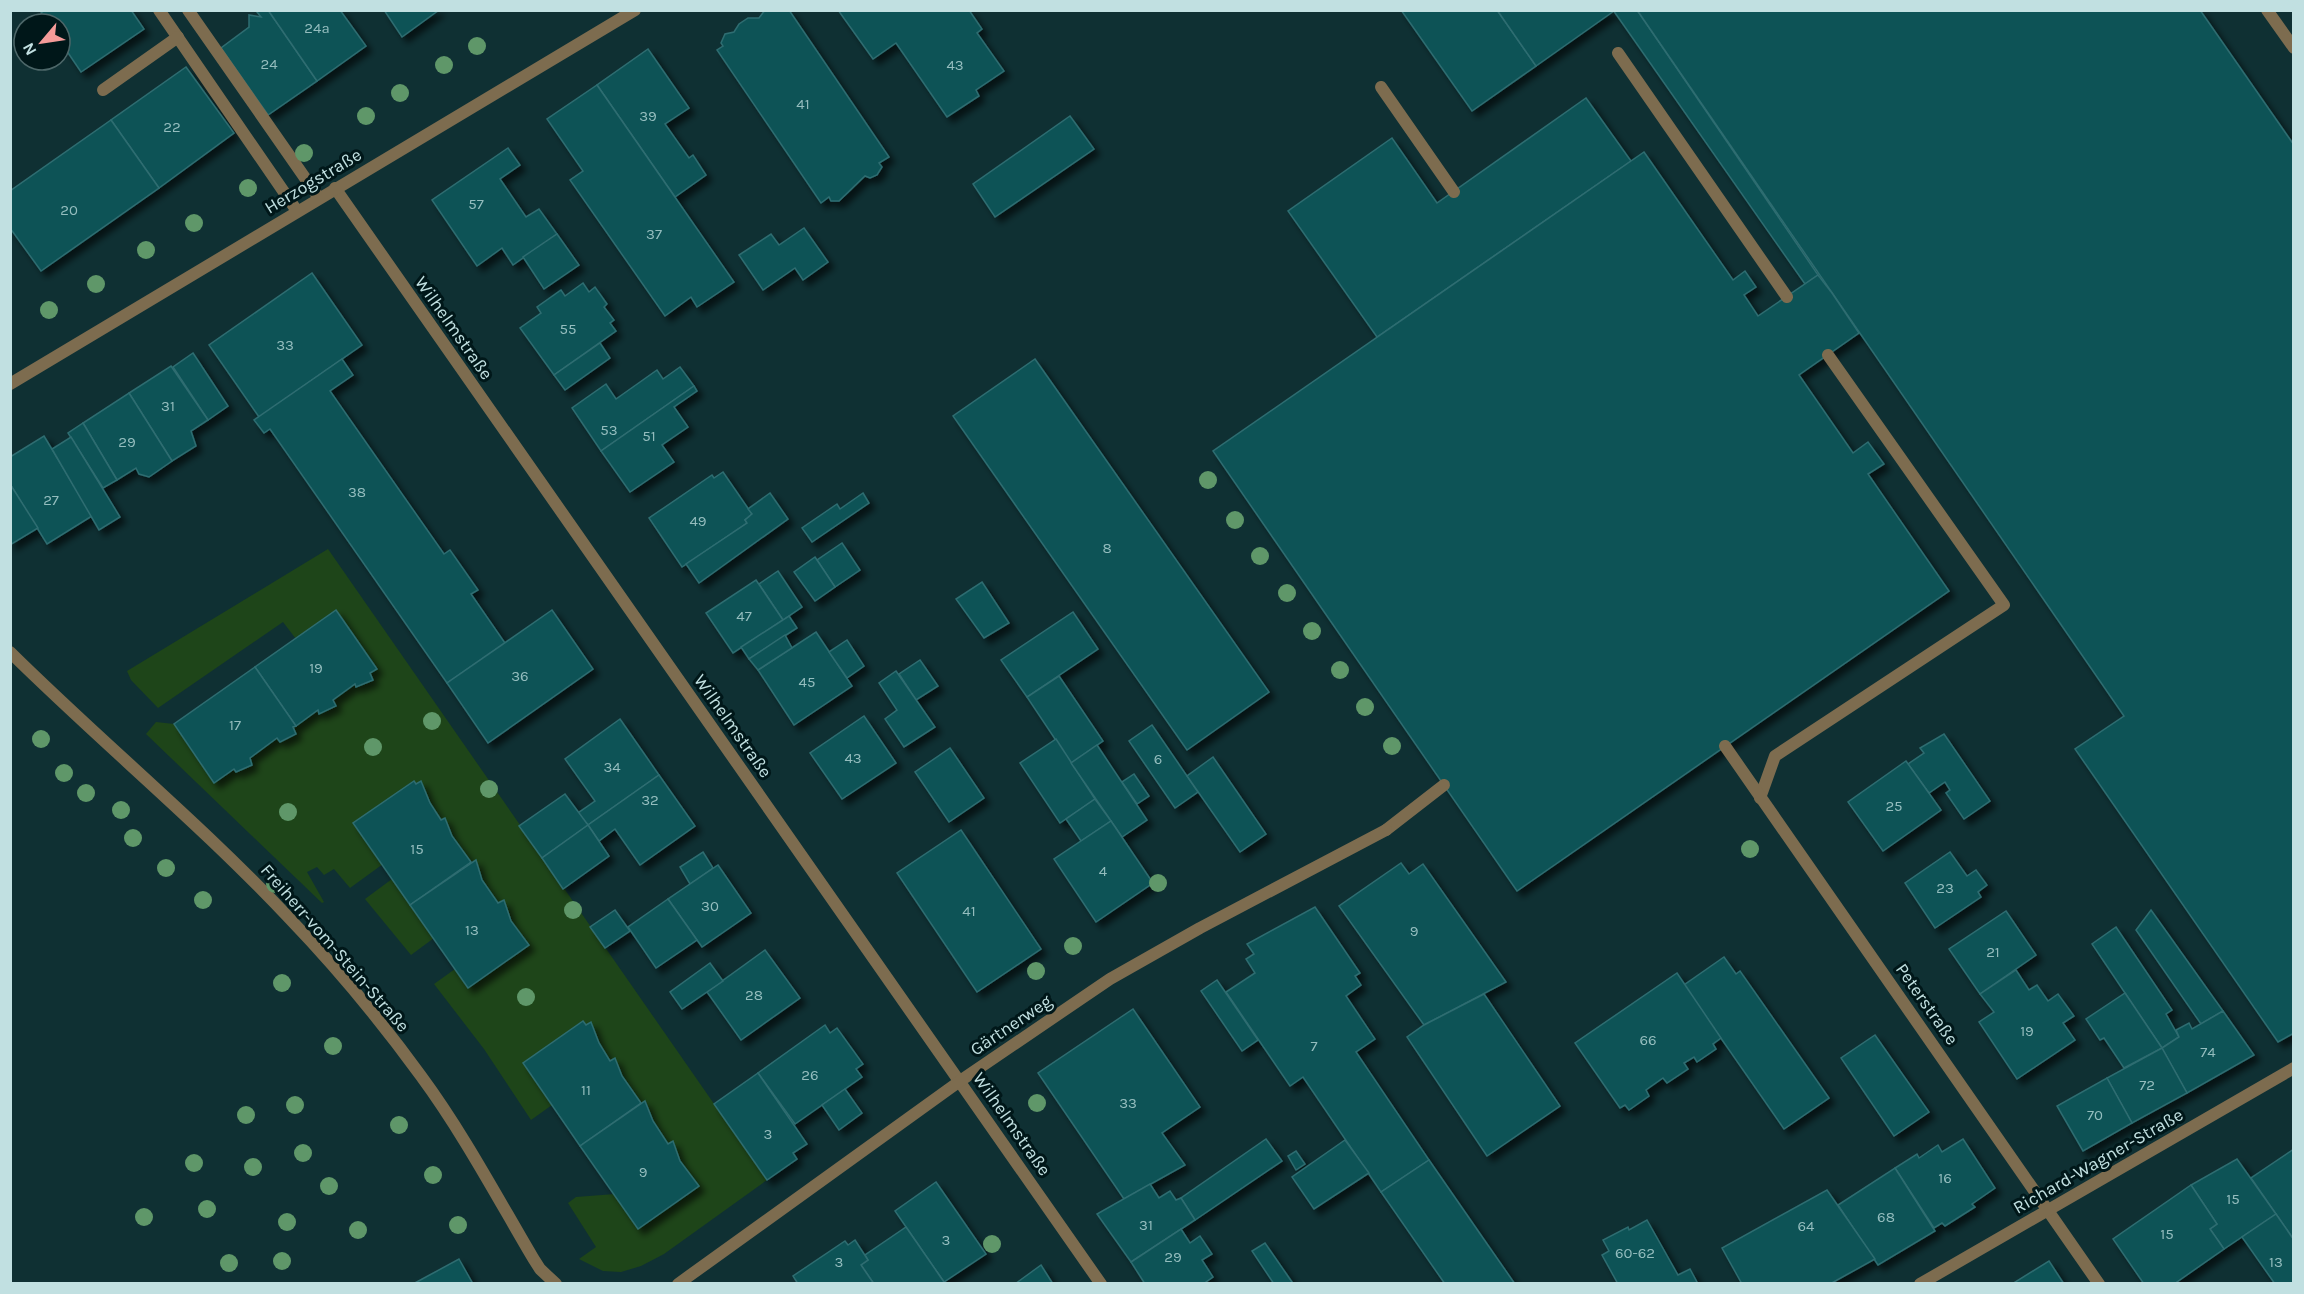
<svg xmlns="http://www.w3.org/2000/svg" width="2304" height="1294" font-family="Karla,sans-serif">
<defs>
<filter id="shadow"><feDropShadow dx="5.5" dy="5.5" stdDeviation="3" flood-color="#0009"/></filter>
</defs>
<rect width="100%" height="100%" fill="#0f3033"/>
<g fill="#1e4519">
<polygon points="328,549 767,1180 664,1254 641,1266 621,1272 603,1271 579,1259 596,1247 568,1203 576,1197 615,1194 638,1229 698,1186 680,1161 673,1141 668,1144 653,1121 646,1101 641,1103 622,1076 615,1058 610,1061 599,1043 591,1022 586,1025 583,1021 524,1063 552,1105 531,1120 484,1049 434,984 455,969 468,988 529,945 511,921 504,900 498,903 482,880 476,860 471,862 452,836 445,818 441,820 430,803 421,781 416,784 414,781 353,823 383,864 350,888 334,869 324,875 317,867 307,872 324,902 322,903 146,734 156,722 174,724 214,782 234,769 236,772 252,765 250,758 277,738 280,742 296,735 293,727 317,710 319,714 333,700 355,684 357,687 373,680 370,673 377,668 336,610 296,639 283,622 158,708 131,680 127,671"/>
<polygon points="392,879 434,938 411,955 365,899"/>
</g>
<g fill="#0f5357" stroke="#2e6d71" stroke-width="1.5" filter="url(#shadow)">
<polygon points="45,10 131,10 144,29 81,72 60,41 60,24 48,24 41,13"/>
<polygon points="259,10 268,10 317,81 268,115 221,48 249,27 249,15 261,17 257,12"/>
<polygon points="268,10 340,10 366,46 317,81"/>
<polygon points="384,10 439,10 402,37"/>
<polygon points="765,10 789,10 889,157 879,163 882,167 877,175 870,178 865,176 839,201 831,201 829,197 821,203 717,50 723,46 721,43 725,34 734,32 739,24 748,18 759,18"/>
<polygon points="838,10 969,10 982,29 977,33 1004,71 976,90 979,96 947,117 896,43 873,59"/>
<polygon points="1401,10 1497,10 1536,66 1472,111"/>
<polygon points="1497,10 1613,10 1614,11 1536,66"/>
<polygon points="1613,10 1637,10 1818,275 1805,284"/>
<polygon points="1637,10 2200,10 2294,145 2294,1033 2278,1042 2075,749 2124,716"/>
<polygon points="648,49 689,108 665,124 689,158 693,155 706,175 675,197 597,85"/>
<polygon points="186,67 234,133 159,188 111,120"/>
<polygon points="597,85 734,282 697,307 691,297 665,316 570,180 583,171 547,119"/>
<polygon points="1586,98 1631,161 1377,337 1288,211 1392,138 1437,203"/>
<polygon points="1070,116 1094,149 995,217 973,184"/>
<polygon points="111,120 159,188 41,271 10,228 10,191"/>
<polygon points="508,148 520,165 500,179 526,217 539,209 557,234 513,265 502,248 477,266 432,200"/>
<polygon points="1644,152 1733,280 1745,271 1756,287 1744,295 1758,316 1818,275 1832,293 1859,333 1799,375 1853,453 1868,442 1884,464 1868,474 1949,591 1517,891 1213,451"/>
<polygon points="804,228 828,262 803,280 795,268 763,290 739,255 771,234 779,245"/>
<polygon points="557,234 579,265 544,289 523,257"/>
<polygon points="312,273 362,345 259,417 209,345"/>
<polygon points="583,283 589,292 595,287 607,304 604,307 614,320 610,323 616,331 554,375 520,328 541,313 537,307 561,290 565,296"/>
<polygon points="600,343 610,358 565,390 554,375"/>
<polygon points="193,353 228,406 208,420 173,367"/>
<polygon points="342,359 353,375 330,391 444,554 450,550 478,590 471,594 505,643 447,683 270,429 264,433 254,420"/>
<polygon points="1035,359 1269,692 1187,750 953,416"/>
<polygon points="171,366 208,420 191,431 196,446 172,461 129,393"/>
<polygon points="680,367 694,386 601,451 572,408 606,384 616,399 657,370 663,379"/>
<polygon points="694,386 697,391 674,407 688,427 662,445 674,462 630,492 601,451"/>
<polygon points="129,393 172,461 149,477 139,474 136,468 117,480 83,423"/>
<polygon points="83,423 117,480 103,488 68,433"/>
<polygon points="44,436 92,516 47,544 10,484 10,457"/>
<polygon points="71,437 120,517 99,530 52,449"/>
<polygon points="723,472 752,514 745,520 747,523 682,567 649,518 712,475 714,478"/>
<polygon points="10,484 38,528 10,545"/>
<polygon points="770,493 788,519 699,583 686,564 747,523 745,520 752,514 748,509"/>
<polygon points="863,493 869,503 812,542 802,528 837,504 840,509"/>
<polygon points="842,543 860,570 835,587 817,560"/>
<polygon points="815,557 835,587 815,601 794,572"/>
<polygon points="778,571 802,607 783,620 759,584"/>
<polygon points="756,580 783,620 733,653 706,613"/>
<polygon points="982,582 1009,623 984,638 956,599"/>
<polygon points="336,610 377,669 370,673 373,680 356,687 355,684 333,700 336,706 319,714 318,710 296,726 255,667"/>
<polygon points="552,610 593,669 488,743 447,683"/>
<polygon points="1073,612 1098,649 1027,697 1001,660"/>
<polygon points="789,616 797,628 749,659 741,647"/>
<polygon points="816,632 852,686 794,725 758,670"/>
<polygon points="785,635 792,648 758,670 749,659"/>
<polygon points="847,640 864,666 847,678 829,652"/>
<polygon points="920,660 938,686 916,700 899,674"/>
<polygon points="255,667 296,726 293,727 296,734 280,742 277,738 250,758 252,765 236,772 234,769 214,783 174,724"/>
<polygon points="896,671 935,727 904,747 885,719 897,710 879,683"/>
<polygon points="1059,676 1103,741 1071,763 1027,697"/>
<polygon points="864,716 896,763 842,799 810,753"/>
<polygon points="620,719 659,775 588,825 578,813 595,801 565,759"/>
<polygon points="1152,725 1198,792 1175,808 1129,741"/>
<polygon points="1944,734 1990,801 1964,819 1946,793 1950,790 1945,782 1929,793 1908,764 1924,753 1920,748"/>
<polygon points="1056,739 1095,799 1060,823 1020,763"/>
<polygon points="1097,745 1147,820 1122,837 1071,763"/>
<polygon points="950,748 984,798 949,822 915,772"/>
<polygon points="1213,757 1266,834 1240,852 1187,776"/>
<polygon points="1906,761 1941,810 1883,851 1848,802"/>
<polygon points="1134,774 1149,796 1137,804 1122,782"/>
<polygon points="659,775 695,826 640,865 615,829 599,841 588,825"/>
<polygon points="414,781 416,784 421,781 430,803 441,820 445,818 452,836 471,862 410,905 353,823"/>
<polygon points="565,794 588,825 542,858 519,826"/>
<polygon points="1095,799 1111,821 1081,841 1066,819"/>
<polygon points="1111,821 1153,883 1096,922 1054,859"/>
<polygon points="588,825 609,856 563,889 542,858"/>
<polygon points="961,830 1041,949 977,992 897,873"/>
<polygon points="703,852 713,868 690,884 680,867"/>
<polygon points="1950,852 1967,876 1976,870 1987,885 1978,892 1981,897 1935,928 1905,883"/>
<polygon points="476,860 482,880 498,903 504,900 511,921 529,945 468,988 410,905"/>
<polygon points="1401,863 1409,874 1423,864 1506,982 1424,1025 1339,906"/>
<polygon points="718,865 751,913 702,947 668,899"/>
<polygon points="668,899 697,940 656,968 628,927"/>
<polygon points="1315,907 1360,973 1355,976 1361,985 1346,996 1375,1039 1356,1052 1429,1160 1381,1192 1303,1077 1290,1086 1226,992 1255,973 1246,959 1254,954 1247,944"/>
<polygon points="615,910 630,931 605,948 590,927"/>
<polygon points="2151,910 2223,1011 2201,1024 2136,930"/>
<polygon points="2006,911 2036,955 1980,994 1949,949"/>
<polygon points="2116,927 2172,1010 2166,1014 2179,1037 2162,1048 2092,944"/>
<polygon points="765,950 800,998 741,1040 707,992"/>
<polygon points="1724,957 1736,974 1740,971 1829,1098 1784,1129 1684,985"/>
<polygon points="710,963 723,981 682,1009 670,992"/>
<polygon points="2016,970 2029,990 2037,985 2048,1001 2058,994 2074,1016 2063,1023 2075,1040 2017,1079 1979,1022 1994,1012 1980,994"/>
<polygon points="1677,973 1721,1038 1713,1044 1716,1049 1697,1062 1694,1057 1684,1063 1688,1069 1667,1083 1663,1078 1646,1090 1649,1096 1629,1110 1625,1105 1620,1108 1575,1043"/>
<polygon points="1217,980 1258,1040 1242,1051 1201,991"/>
<polygon points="2125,993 2162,1048 2124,1068 2104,1038 2100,1040 2086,1019"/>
<polygon points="1484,994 1560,1106 1487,1156 1407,1037 1424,1025"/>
<polygon points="1133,1009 1200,1107 1162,1133 1185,1165 1124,1199 1038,1073"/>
<polygon points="2223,1011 2254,1055 2187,1093 2162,1048 2179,1037 2176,1030 2189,1023 2192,1029"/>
<polygon points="583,1021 586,1025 591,1022 599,1043 610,1061 615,1058 622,1076 641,1103 580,1146 523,1063"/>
<polygon points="825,1025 830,1033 837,1028 863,1064 856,1069 862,1077 795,1124 758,1073"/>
<polygon points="1875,1035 1929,1112 1894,1136 1841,1058"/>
<polygon points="2162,1048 2187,1093 2132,1123 2107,1078"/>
<polygon points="758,1073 807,1144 793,1153 797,1159 767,1180 714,1104"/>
<polygon points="2107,1078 2132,1123 2083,1151 2057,1106"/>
<polygon points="845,1089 862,1113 839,1130 822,1105"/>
<polygon points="645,1101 653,1121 668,1144 673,1141 680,1161 699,1186 638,1229 580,1146"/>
<polygon points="1266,1139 1282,1161 1195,1220 1181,1198"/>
<polygon points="1963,1139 1995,1188 1972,1204 1975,1207 1945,1226 1942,1223 1934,1228 1895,1168 1917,1154 1919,1158 1938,1145 1942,1152"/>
<polygon points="1345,1140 1369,1173 1314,1209 1292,1177"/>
<polygon points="2294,1149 2294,1240 2251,1178"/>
<polygon points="1296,1151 1305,1164 1296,1170 1288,1156"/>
<polygon points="2237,1159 2276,1214 2224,1249 2210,1229 2217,1224 2191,1185"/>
<polygon points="1429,1160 1483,1238 1515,1284 1445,1284 1381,1192"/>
<polygon points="1895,1168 1935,1231 1878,1265 1838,1205"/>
<polygon points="936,1182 986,1254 944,1282 895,1211"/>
<polygon points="1150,1184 1159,1198 1170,1191 1176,1200 1181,1198 1195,1220 1131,1262 1097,1214"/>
<polygon points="2191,1185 2217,1224 2210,1229 2224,1249 2174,1284 2144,1284 2113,1239"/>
<polygon points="1827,1190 1875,1259 1830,1284 1742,1284 1722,1248"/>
<polygon points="2276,1214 2294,1240 2294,1284 2275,1284 2242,1237"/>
<polygon points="1647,1220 1678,1275 1690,1269 1698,1284 1618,1284 1602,1255 1609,1251 1603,1240 1628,1227 1629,1230"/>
<polygon points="906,1227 944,1282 945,1284 874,1284 861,1265 868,1260 865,1255"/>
<polygon points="1181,1229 1190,1243 1200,1236 1212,1254 1202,1260 1213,1277 1203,1284 1145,1284 1131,1262"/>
<polygon points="855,1240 868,1260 861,1265 874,1284 798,1284 793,1276 845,1241 848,1245"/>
<polygon points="1265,1243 1292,1282 1290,1284 1274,1284 1252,1251"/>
<polygon points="459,1259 473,1284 413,1284"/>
<polygon points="2049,1261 2064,1284 2012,1284"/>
<polygon points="1041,1265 1053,1284 1015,1284"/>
</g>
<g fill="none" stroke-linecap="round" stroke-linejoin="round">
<g stroke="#7d6c4f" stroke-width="12">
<polyline points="159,10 297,211"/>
<polyline points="188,10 319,198"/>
<polyline points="2267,10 2294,48"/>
<polyline points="1618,53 1787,297"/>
<polyline points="1381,87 1454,192"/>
<polyline points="103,90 178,37"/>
<polyline points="1760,798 1775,756 2004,605 1828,355"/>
<polyline points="1386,830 1444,785"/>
</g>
<g stroke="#7d6c4f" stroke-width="12">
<polyline points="335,188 1101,1284"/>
<polyline points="10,384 635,10"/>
<path d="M 10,652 C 102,743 202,825 290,919 C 337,968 381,1021 421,1076 C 463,1133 497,1197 533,1258 L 540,1269 L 556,1284"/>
<polyline points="1725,746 2099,1284"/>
<polyline points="678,1284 960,1081 1110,979 1200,928 1386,830"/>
<polyline points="1920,1284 2294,1068"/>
</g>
</g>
<g fill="#5f9769">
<circle cx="477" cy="46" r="9"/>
<circle cx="444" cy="65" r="9"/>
<circle cx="400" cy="93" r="9"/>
<circle cx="366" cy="116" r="9"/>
<circle cx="304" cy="153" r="9"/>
<circle cx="248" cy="188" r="9"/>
<circle cx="194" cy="223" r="9"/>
<circle cx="146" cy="250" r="9"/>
<circle cx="96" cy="284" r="9"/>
<circle cx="49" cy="310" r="9"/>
<circle cx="1208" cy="480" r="9"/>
<circle cx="1235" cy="520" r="9"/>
<circle cx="1260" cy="556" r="9"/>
<circle cx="1287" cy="593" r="9"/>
<circle cx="1312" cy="631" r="9"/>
<circle cx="1340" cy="670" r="9"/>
<circle cx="1365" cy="707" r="9"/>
<circle cx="432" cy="721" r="9"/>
<circle cx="41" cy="739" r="9"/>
<circle cx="1392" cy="746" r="9"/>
<circle cx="373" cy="747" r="9"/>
<circle cx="64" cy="773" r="9"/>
<circle cx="489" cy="789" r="9"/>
<circle cx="86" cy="793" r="9"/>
<circle cx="121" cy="810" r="9"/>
<circle cx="288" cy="812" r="9"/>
<circle cx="133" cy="838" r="9"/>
<circle cx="1750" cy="849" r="9"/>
<circle cx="166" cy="868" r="9"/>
<circle cx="1158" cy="883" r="9"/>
<circle cx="275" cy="884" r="9"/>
<circle cx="203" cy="900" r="9"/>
<circle cx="573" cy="910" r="9"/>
<circle cx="1073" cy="946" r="9"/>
<circle cx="1036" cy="971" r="9"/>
<circle cx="282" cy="983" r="9"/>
<circle cx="526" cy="997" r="9"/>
<circle cx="333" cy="1046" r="9"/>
<circle cx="1037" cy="1103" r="9"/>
<circle cx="295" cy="1105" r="9"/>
<circle cx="246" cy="1115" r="9"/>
<circle cx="399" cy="1125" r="9"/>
<circle cx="303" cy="1153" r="9"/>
<circle cx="194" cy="1163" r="9"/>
<circle cx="253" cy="1167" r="9"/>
<circle cx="433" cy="1175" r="9"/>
<circle cx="329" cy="1186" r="9"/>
<circle cx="207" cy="1209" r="9"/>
<circle cx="144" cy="1217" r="9"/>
<circle cx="287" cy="1222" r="9"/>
<circle cx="458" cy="1225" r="9"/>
<circle cx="358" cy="1230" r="9"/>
<circle cx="992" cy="1244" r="9"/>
<circle cx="282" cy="1261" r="9"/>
<circle cx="229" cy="1263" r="9"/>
</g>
<g text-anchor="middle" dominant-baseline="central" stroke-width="6" stroke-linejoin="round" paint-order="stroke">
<g font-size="15" fill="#94bdbe">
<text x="317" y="28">24a</text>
<text x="269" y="64">24</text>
<text x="955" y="65">43</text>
<text x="803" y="104">41</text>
<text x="648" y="116">39</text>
<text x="172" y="127">22</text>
<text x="476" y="204">57</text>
<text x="69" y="210">20</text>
<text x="654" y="234">37</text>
<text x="568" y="329">55</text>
<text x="285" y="345">33</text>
<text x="168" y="406">31</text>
<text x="609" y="430">53</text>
<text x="649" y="436">51</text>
<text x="127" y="442">29</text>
<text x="357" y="492">38</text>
<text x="51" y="500">27</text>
<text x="698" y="521">49</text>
<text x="1107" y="548">8</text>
<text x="744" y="616">47</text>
<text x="316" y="668">19</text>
<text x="520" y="676">36</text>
<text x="807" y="682">45</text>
<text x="235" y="725">17</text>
<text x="853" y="758">43</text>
<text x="1158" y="759">6</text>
<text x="612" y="767">34</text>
<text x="650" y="800">32</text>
<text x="1894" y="806">25</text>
<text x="417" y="849">15</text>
<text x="1103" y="871">4</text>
<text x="1945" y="888">23</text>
<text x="710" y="906">30</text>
<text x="969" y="911">41</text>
<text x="472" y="930">13</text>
<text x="1414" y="931">9</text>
<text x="1993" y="952">21</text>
<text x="754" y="995">28</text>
<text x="2027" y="1031">19</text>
<text x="1648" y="1040">66</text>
<text x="1314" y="1046">7</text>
<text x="2208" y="1052">74</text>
<text x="810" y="1075">26</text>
<text x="2147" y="1085">72</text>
<text x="586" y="1090">11</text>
<text x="1128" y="1103">33</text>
<text x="2095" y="1115">70</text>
<text x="768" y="1134">3</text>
<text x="643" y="1172">9</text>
<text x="1945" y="1178">16</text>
<text x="2233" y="1199">15</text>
<text x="1886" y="1217">68</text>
<text x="1146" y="1225">31</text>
<text x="1806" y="1226">64</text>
<text x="2167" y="1234">15</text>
<text x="946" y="1240">3</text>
<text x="1635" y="1253">60-62</text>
<text x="1173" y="1257">29</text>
<text x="839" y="1262">3</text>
<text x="2276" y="1262">13</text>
</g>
<g font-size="18" fill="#c1e0e1" stroke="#001719">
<text transform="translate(313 181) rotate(-31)">Herzogstraße</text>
<text transform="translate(454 328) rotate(55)">Wilhelmstraße</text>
<text transform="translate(733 726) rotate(55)">Wilhelmstraße</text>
<text transform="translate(335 948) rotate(49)">Freiherr-vom-Stein-Straße</text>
<text transform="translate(1927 1004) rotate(55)">Peterstraße</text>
<text transform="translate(1011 1025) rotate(-34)">Gärtnerweg</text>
<text transform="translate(1012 1124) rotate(55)">Wilhelmstraße</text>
<text transform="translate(2098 1161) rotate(-30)">Richard-Wagner-Straße</text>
</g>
</g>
<rect width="2304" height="1294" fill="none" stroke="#c1e0e1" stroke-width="24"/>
<g transform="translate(42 42) rotate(241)"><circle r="28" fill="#001719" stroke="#4d6769" stroke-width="1.5"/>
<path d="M0-4.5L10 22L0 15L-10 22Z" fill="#f59b99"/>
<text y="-9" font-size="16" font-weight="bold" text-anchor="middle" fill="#c1e0e1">N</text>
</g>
</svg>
